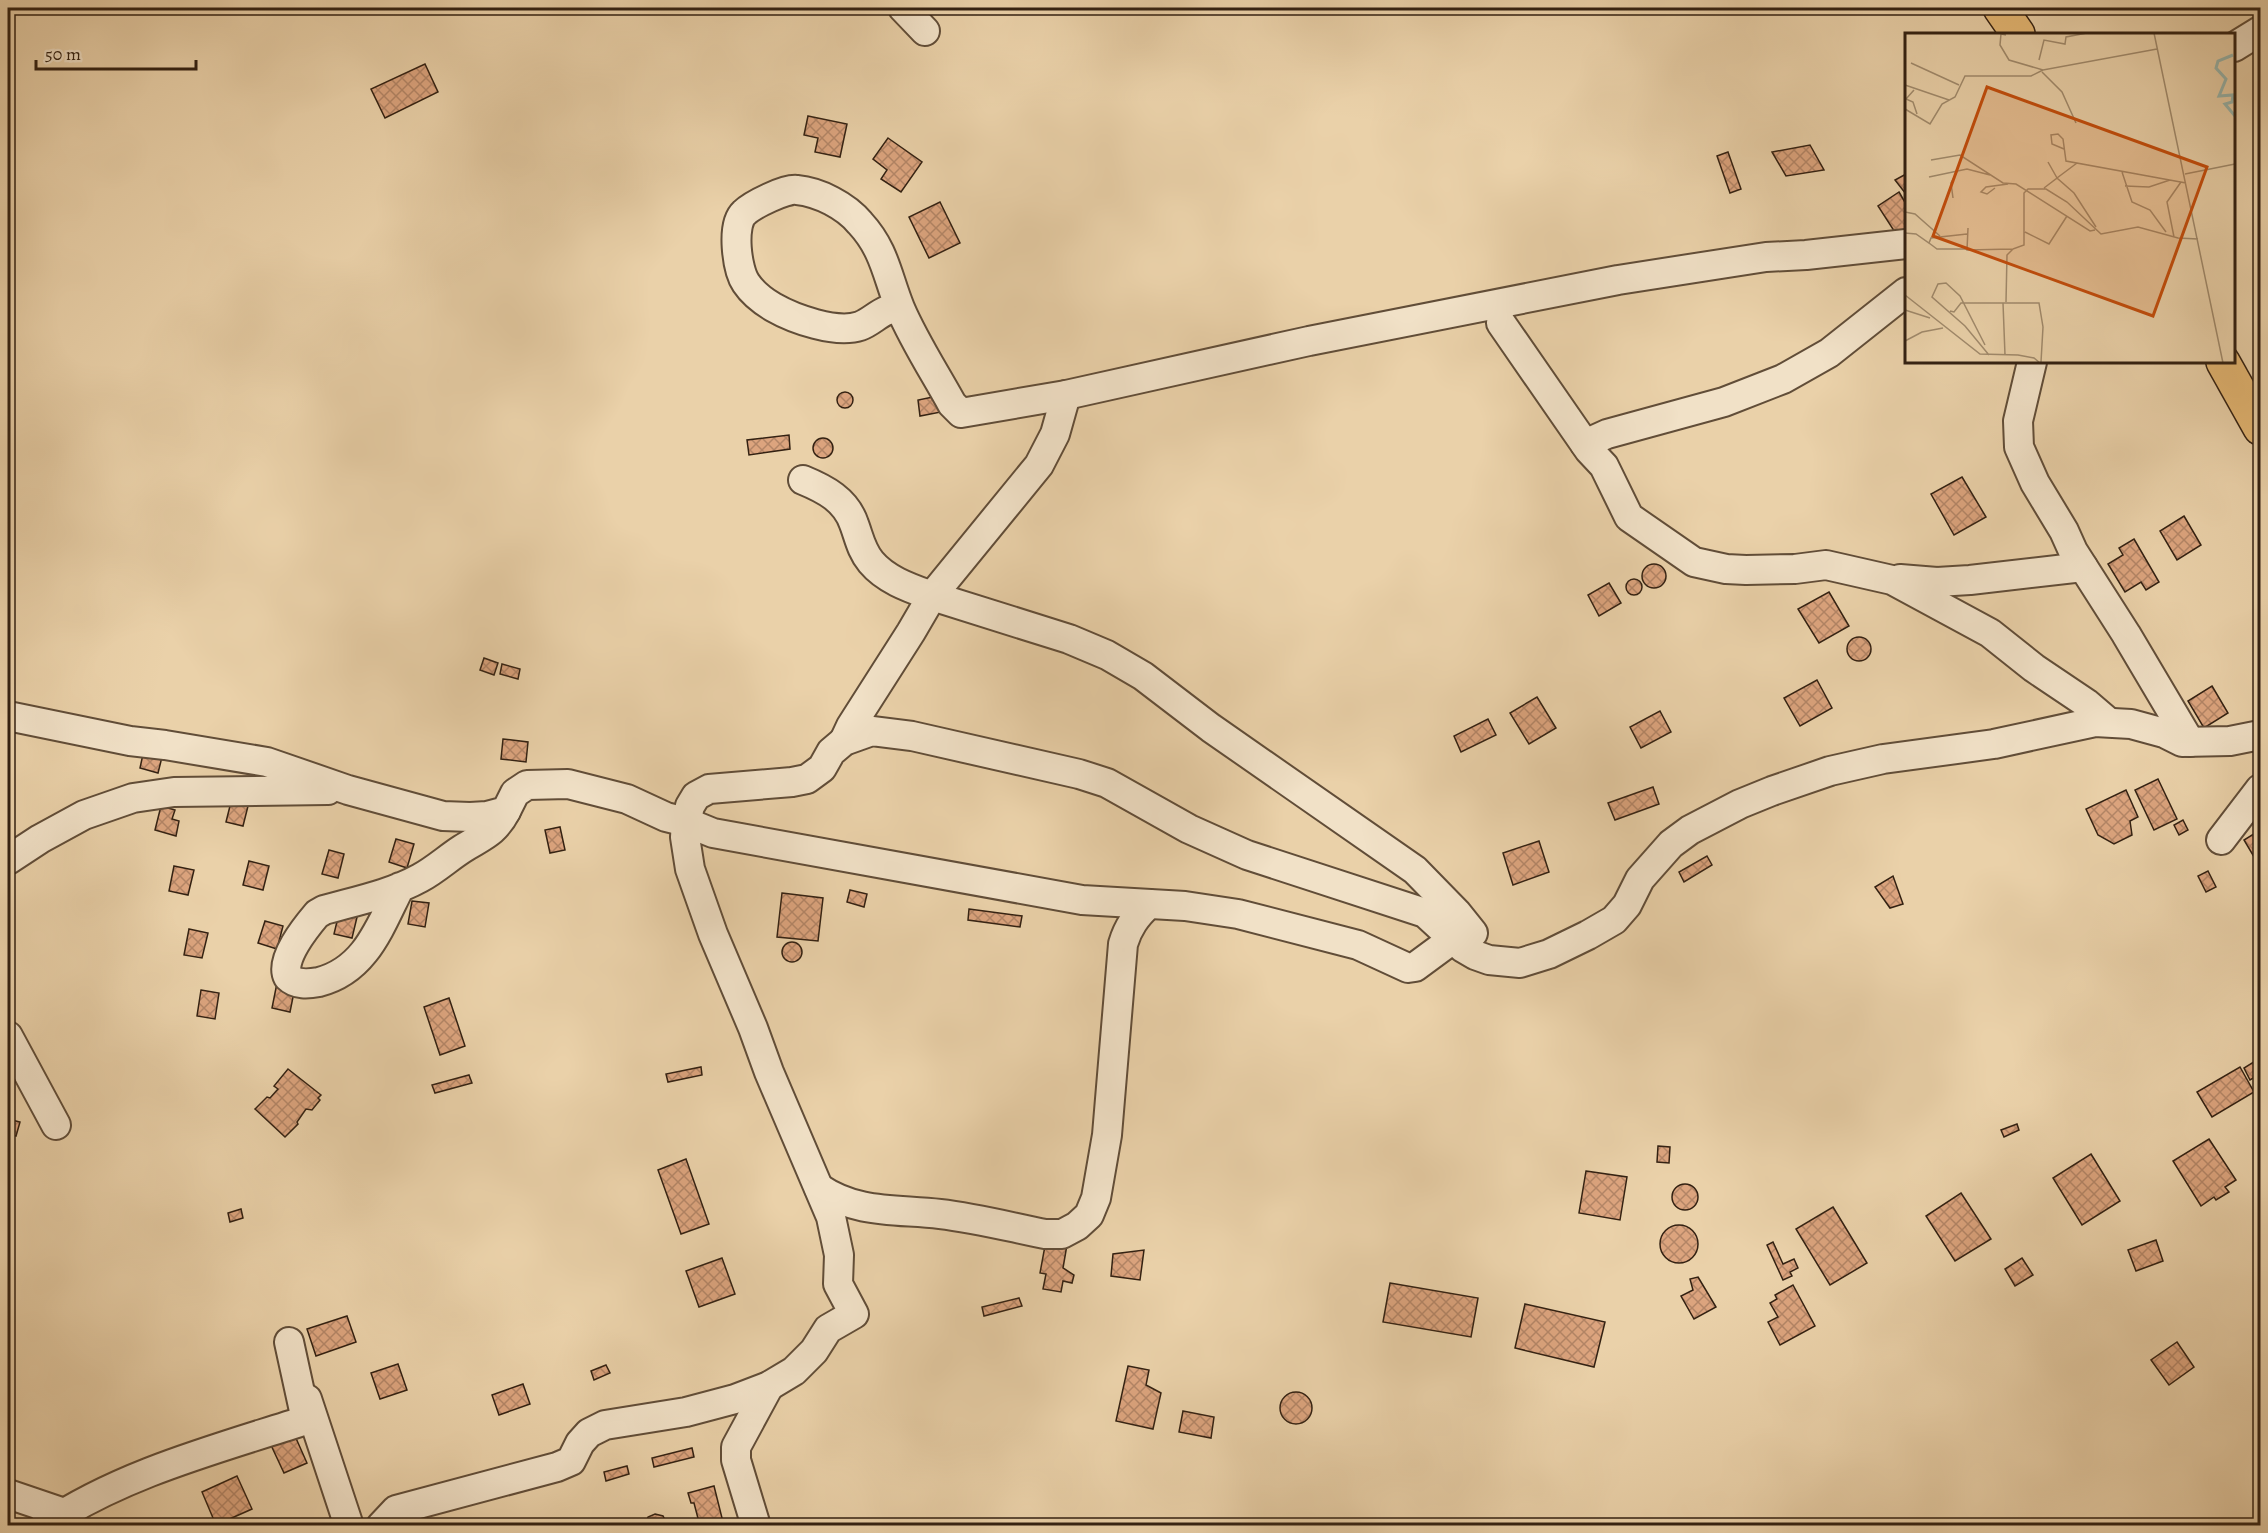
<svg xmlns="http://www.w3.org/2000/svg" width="2268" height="1533" font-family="Alegreya,serif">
<defs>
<pattern id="building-cross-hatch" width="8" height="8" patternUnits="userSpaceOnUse" patternTransform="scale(1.5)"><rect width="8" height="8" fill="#dca47e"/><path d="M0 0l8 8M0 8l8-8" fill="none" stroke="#b38566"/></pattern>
</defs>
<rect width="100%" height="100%" fill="#ead1a9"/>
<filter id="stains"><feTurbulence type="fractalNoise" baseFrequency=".00333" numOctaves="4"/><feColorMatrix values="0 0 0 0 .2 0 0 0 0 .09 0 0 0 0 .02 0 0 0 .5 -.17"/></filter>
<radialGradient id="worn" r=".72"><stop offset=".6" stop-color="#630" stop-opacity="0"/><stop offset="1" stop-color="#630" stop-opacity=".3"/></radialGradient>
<g fill="url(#building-cross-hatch)" stroke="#332112" stroke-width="1.5">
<polygon points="425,64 438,92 385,118 371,89"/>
<polygon points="808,116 847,124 840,157 815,152 818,138 804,135"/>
<polygon points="888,138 922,162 901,192 881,179 887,170 873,159"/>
<polygon points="1810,145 1824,170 1786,176 1772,152"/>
<polygon points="1728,152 1741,189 1730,193 1717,156"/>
<polygon points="1906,174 1906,194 1895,180"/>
<polygon points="1899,192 1906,204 1906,231 1898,237 1878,206"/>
<polygon points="940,202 960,243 929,258 909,217"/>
<circle cx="845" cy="400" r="8"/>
<polygon points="938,396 941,412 920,416 918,400"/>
<polygon points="789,435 790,449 749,455 747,440"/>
<circle cx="823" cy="448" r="10"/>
<polygon points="1962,477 1986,517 1954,535 1931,494"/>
<polygon points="2184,516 2201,545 2177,560 2160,531"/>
<polygon points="2134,539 2159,582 2146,590 2141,582 2125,592 2108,564 2123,555 2119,548"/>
<circle cx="1654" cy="576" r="12"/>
<circle cx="1634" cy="587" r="8"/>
<polygon points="1609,583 1621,603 1599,616 1588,595"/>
<polygon points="1829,592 1849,626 1819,643 1798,609"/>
<circle cx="1859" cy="649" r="12"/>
<polygon points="484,658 498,663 494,675 480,670"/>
<polygon points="502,664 520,669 518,679 500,674"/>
<polygon points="1817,680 1832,708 1800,726 1784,698"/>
<polygon points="2212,686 2228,713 2204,728 2188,701"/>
<polygon points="1537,697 1556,728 1529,744 1510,713"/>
<polygon points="1660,711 1671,732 1641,748 1630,727"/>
<polygon points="1488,719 1496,735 1461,752 1454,736"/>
<polygon points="503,739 528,742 526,762 501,759"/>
<polygon points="145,745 164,749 158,773 140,768"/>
<polygon points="2158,779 2177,819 2154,830 2135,790"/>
<polygon points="1653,787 1659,804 1615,820 1608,803"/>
<polygon points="2126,790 2138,817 2130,821 2132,835 2114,844 2098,835 2086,809"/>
<polygon points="232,798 249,802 243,826 226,822"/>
<polygon points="161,806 175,810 172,819 179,821 176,836 155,830"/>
<polygon points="2183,820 2188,830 2179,835 2174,825"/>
<polygon points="560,827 565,850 550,853 545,830"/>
<polygon points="2260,830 2260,867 2244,840"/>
<polygon points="396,839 414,844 407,868 389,862"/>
<polygon points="1539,841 1549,872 1513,885 1503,853"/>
<polygon points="329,850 344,854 338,878 322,874"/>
<polygon points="1707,856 1712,865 1684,882 1679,872"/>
<polygon points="249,861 269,866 263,890 243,885"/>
<polygon points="174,866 194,870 188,895 169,891"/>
<polygon points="2208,871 2216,887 2206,892 2198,876"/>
<polygon points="1893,876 1903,904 1890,908 1875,887"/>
<polygon points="850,890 867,894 864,907 847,902"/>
<polygon points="782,893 823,898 818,941 777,937"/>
<polygon points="412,901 429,903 425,927 408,924"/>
<polygon points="340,909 358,913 352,938 334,934"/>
<polygon points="969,909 1022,916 1020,927 968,920"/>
<polygon points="265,921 283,926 277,949 258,943"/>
<polygon points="189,929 208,933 202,958 184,955"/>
<circle cx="792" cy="952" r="10"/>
<polygon points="277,983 295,987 290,1012 272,1008"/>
<polygon points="201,990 219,993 215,1019 197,1016"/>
<polygon points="449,998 465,1046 440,1055 424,1007"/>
<polygon points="2260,1058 2260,1074 2250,1080 2244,1068"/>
<polygon points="701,1067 702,1075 668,1082 666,1074"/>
<polygon points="2240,1067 2254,1092 2212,1117 2197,1092"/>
<polygon points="288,1069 321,1095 318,1098 320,1100 312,1110 306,1109 297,1122 298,1124 285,1137 255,1109 267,1097 270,1098 278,1089 274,1086"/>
<polygon points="469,1075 472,1083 435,1093 432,1085"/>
<polygon points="8,1119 20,1122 16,1136 8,1134"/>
<polygon points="2017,1124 2019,1130 2004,1137 2001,1130"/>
<polygon points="2209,1139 2236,1180 2225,1187 2229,1192 2216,1200 2214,1197 2201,1206 2173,1161"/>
<polygon points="1658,1146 1670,1147 1669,1163 1657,1162"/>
<polygon points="2091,1154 2120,1201 2082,1225 2053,1178"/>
<polygon points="686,1159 709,1224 681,1234 658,1170"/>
<polygon points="1586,1171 1627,1177 1620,1220 1579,1213"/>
<circle cx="1685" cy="1197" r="13"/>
<polygon points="1961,1193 1991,1239 1955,1261 1926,1216"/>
<polygon points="1833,1207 1867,1263 1830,1285 1796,1229"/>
<polygon points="241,1209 243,1218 230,1222 228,1213"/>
<circle cx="1679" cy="1244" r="19"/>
<polygon points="1047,1235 1068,1239 1063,1268 1074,1275 1072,1283 1063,1281 1061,1292 1043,1289 1046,1274 1040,1273"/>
<polygon points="2156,1240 2163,1261 2136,1271 2128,1250"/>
<polygon points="1773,1242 1783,1264 1794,1259 1798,1268 1790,1272 1792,1276 1783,1280 1767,1245"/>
<polygon points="1144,1250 1140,1280 1111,1276 1113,1254"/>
<polygon points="722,1258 735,1294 699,1307 686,1271"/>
<polygon points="2022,1258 2033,1275 2015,1286 2005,1269"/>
<polygon points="1698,1277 1716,1307 1694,1319 1681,1296 1693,1290 1690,1279"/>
<polygon points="1390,1283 1478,1298 1471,1337 1383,1322"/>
<polygon points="1793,1285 1815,1326 1780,1345 1768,1322 1778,1317 1770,1303 1777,1299 1775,1295"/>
<polygon points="1019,1298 1022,1306 984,1316 982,1307"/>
<polygon points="1525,1304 1605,1322 1594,1367 1515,1348"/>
<polygon points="347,1316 356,1342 316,1356 307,1329"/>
<polygon points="2177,1342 2194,1367 2169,1385 2151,1360"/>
<polygon points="398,1364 407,1390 380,1399 371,1373"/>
<polygon points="606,1365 610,1373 594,1380 591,1371"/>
<polygon points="1128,1366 1149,1370 1146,1385 1161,1393 1153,1429 1116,1421"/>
<polygon points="523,1384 530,1404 499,1415 492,1395"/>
<circle cx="1296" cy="1408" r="16"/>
<polygon points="1183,1411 1214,1417 1211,1438 1179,1432"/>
<polygon points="295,1436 307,1463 284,1473 270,1443"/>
<polygon points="692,1448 694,1457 654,1467 652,1458"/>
<polygon points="627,1466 629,1474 606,1481 604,1472"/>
<polygon points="237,1476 252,1509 216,1525 202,1492"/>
<polygon points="714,1486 724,1526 700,1526 694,1503 691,1503 688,1493"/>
<polygon points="655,1514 663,1516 668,1526 644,1526 648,1517"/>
</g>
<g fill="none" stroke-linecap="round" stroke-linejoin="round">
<defs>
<g id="minor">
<polyline points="903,8 925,31"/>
<polyline points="2234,47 2260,31"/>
<path d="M 900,309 C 884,306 874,321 860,326 C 836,334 794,319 773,307 C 763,301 752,292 746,283 C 737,270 731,225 744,213 C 752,205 786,188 797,190 C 819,192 846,206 860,223 C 885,250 887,276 900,308 C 914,341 935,373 952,404 L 961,413 L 1066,395 L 1309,341 L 1618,280 L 1766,257 L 1806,255 L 1906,244"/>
<polyline points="1501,323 1589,450 1604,466 1629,517 1694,562 1726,569 1746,570 1795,569 1826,565 1892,580 1990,633 2034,668 2086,703 2107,721"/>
<polyline points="2032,362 2018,421 2019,447 2035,483 2064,531 2073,551 2126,634 2190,742"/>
<polyline points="1066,395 1055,434 1039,465 932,596 1069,639 1107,655 1143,676 1211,728 1415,870 1457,913 1473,933"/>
<polyline points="1585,444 1607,434 1724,402 1783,379 1829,353 1906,292"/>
<path d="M 803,480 C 825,489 846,500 854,524 C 859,537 861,550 871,562 C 886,580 910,588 932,596 L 911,632 L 851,726 L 844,741"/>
<polyline points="1900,579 1937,582 1970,580 2083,567"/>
<polyline points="8,716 130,741 165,745 267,762 348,790 443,816 470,817 487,816 506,811 515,793 527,785 568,784 627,799 666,817 686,822 713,833 1082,900 1185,906 1238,914 1358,945 1408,968 1415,967 1453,939"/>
<polyline points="2221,840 2260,789"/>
<polyline points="8,860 40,839 84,815 133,798 174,792 328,790"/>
<path d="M 400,887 C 380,926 366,970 319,982 C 308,984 296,985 288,977 C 279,960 306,927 317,914 L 324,910 C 356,901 391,894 420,878 C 435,870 448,858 462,849 C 482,836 494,834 506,811"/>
<polyline points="8,1036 56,1125"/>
<path d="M 819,1188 C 857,1214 896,1209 940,1214 C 975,1218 1010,1227 1045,1234 L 1062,1234 L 1077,1226 L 1089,1215 L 1096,1198 L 1107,1135 L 1123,944 C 1128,927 1136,916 1149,904"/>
<polyline points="307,1399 349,1526"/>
<polyline points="8,1494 64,1513"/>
<path d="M 44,1526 C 123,1473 217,1449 306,1420 L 289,1342"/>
<polyline points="381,1526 396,1510 557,1467 571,1461 580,1443 589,1433 605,1425 686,1412 735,1399 769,1386 794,1371 814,1351 828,1329 854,1314 838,1284 839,1255 831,1217 769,1072 753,1028 713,934 690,869 685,837 686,822 690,806 696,796 709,789 792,782 807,779 822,768 831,752 844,741 872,731 912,736 1079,774 1107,783 1189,829 1247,855 1425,913 1463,948 1475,955 1489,960 1520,963 1549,954 1588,935 1614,920 1627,905 1640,879 1671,844 1690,830 1740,804 1772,791 1830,771 1883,759 1994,744 2095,722 2131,724 2164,733 2182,742 2230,741 2260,735"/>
<polyline points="756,1526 736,1460 736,1447 769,1386"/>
</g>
<g id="major">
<polyline points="2000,8 2018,34"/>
<polyline points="2223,362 2260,428"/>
</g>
</defs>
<use href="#minor" stroke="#614d38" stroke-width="32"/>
<use href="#major" stroke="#332112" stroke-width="36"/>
<use href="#minor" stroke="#f1e1c7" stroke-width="28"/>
<use href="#major" stroke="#e5b874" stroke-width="33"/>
</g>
<g transform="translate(1905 33)">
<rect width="330" height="330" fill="#ead1a9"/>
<path fill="none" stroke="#98b6ad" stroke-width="3" d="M 328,22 L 313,28 L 311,35 L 321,46 L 314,63 L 328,62 L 327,69 L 320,71 L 330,83"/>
<path fill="none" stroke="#a18b6d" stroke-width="1.5" d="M 249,0 L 318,330M 101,2 L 96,1 L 95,12 L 104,27 L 138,37 L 252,16M 134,27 L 139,7 L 160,11 L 161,4 L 182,0M 6,30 L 54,52M 137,39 L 157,59 L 171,90M 0,52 L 44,67M 9,57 L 1,66 L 8,69 L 12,81M 0,76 L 25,91 L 37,71 L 50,64 L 60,43 L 126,43 L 138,37M 159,116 L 147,111 L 146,102 L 153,101 L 158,106 L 161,128 L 281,150M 26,127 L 55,122 L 98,150 L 111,151 L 185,198 L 190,197M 172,130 L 152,145 L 169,160 L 191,194M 217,139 L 227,169 L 245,177 L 261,199M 280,141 L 330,131M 24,144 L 62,136 L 85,142M 220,153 L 244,154 L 265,147M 90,155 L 82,161 L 76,159 L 81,154 L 103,151M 139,155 L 152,145 L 143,129M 48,165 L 46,150 L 52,139M 0,179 L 10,181 L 35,203M 63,195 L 62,217 L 108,216 L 119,212 L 119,160 L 123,156 L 141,156 L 162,169 L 196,201 L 233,194 L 273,205 L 293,206M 120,199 L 144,211 L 162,183M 0,200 L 11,201 L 24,210 L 26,205 L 62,201M 269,204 L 262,169 L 276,149M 24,210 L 32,216 L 62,216 L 62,213M 0,262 L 75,321 L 113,322 L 129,325 L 135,330M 101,269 L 102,222 L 108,216M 98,270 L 100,322M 0,277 L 25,285M 45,278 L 49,279 L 56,270 L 134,270 L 138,294 L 136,329M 0,308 L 17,299 L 38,295M 80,312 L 55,263 L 41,250 L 33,251 L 27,264 L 60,293 L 84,322"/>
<path fill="#c44e0d" fill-opacity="0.15" stroke="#c44e0d" stroke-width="3" d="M 82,54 L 302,134 L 248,283 L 28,203 Z"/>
<rect width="330" height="330" fill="none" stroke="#332112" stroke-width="3"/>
</g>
<rect width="2268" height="1533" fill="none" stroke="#ead1a9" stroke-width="30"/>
<rect x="9" y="9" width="2250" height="1515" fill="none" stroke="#332112" stroke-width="3"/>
<rect x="15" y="15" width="2238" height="1503" fill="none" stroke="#332112" stroke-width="1.5"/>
<path d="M36 60v9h160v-9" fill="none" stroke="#332112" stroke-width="3"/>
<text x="45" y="60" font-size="18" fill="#332112" stroke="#f1e1c7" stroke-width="4.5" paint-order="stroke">50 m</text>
<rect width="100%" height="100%" filter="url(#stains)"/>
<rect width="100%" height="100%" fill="url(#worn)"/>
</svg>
